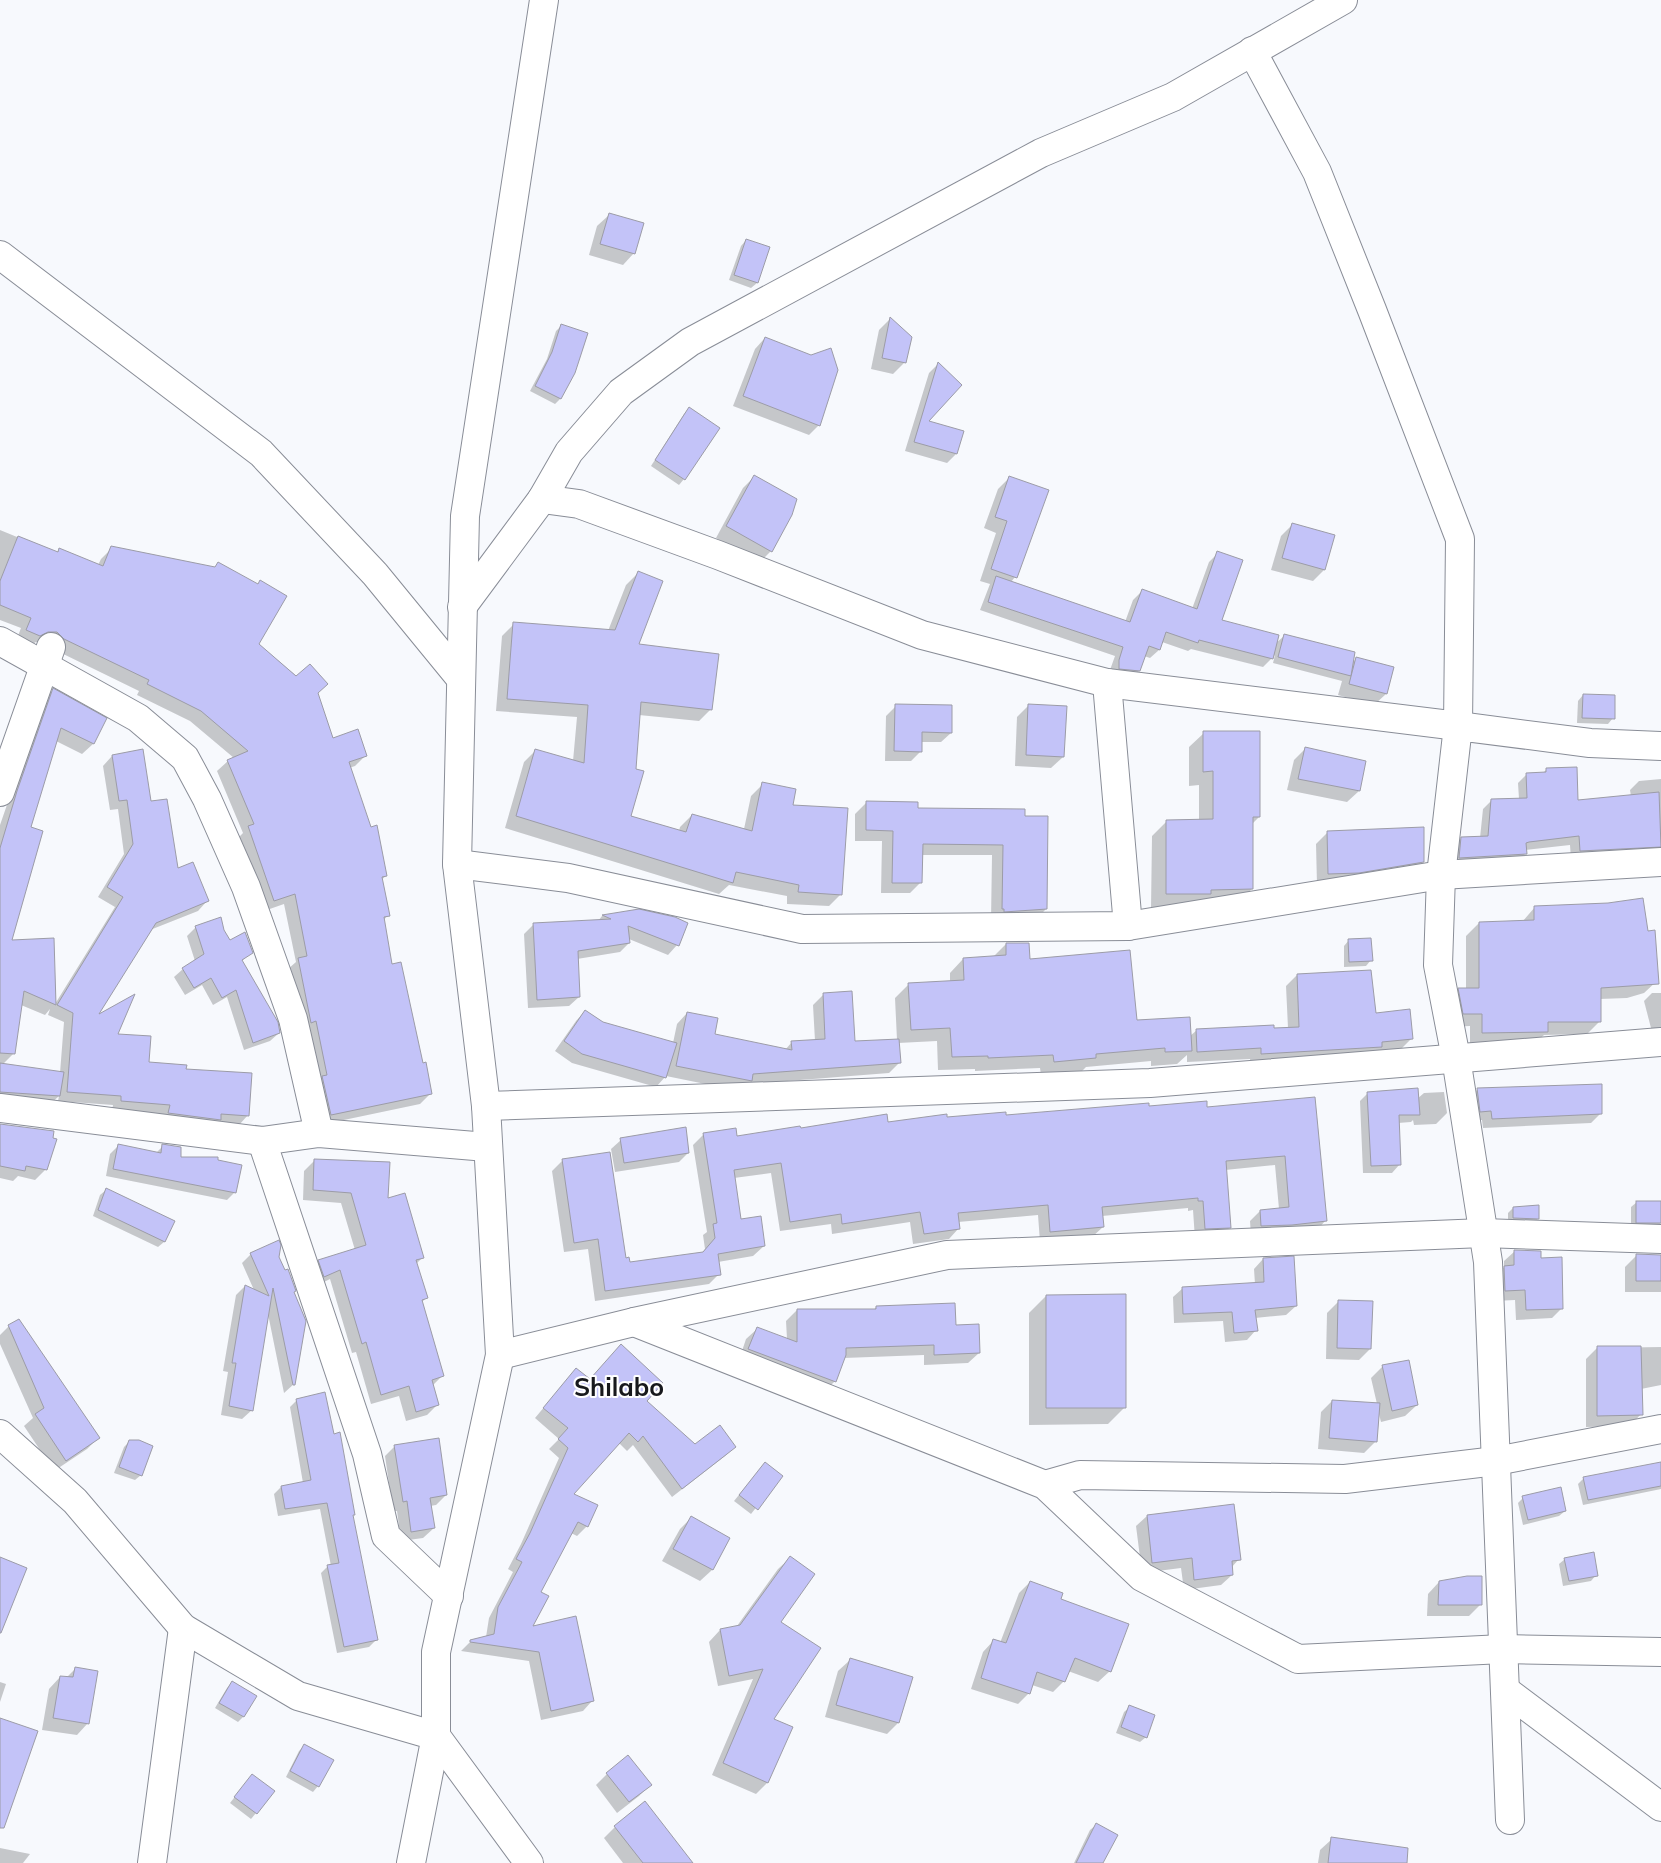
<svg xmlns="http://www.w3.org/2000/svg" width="1661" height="1863" font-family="Mulish,sans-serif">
<rect width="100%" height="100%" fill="#f7f9fd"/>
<g fill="#0003" fill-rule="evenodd">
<polygon points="609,215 634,253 623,265 589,255 597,226"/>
<polygon points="746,240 768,248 757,283 751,288 729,280 741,246"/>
<polygon points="890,319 905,362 893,374 871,369 879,330"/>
<polygon points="561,326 560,399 555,404 530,391 547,359 556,331"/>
<polygon points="765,338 811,356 819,425 809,435 733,406 755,349"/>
<polygon points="938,364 926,422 956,454 947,463 905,451 929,373"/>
<polygon points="689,409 684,479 679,485 651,466 684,414"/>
<polygon points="754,477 771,551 760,562 716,538 743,488"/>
<polygon points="1010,477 1015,577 1011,582 1125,622 1133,600 1142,591 1192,609 1209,562 1218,553 1220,621 1275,644 1284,636 1352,663 1357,658 1393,668 1386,694 1374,705 1338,695 1342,681 1273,663 1275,655 1263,667 1191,649 1188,651 1162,642 1159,650 1150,658 1144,656 1139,671 1130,680 1110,677 1110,670 1115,656 980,610 990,584 980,581 996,533 984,528 998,489"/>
<polygon points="1292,525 1324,570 1313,581 1271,570 1281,536"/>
<polygon points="0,530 56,553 60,549 98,565 101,559 112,548 214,568 218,564 258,644 317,693 333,740 366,755 355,766 349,768 386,876 381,880 388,915 383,921 391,965 431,1093 420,1104 320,1125 288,969 296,962 284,904 264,911 238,838 243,833 217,771 228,761 234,758 190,721 137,695 139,691 53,649 46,643 36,642 29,646 16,641 21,628 0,620"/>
<polygon points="638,573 637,645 711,709 699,721 639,715 630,816 679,831 680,827 692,815 744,829 751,796 763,784 792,806 841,894 829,906 787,904 787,896 729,885 719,894 505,828 524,762 536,750 573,761 577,717 496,711 502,636 514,624 608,631 626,585"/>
<path d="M 53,690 L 105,719 L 93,744 L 82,754 L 56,741 L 29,828 L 11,941 L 55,1004 L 115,907 L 98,897 L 124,854 L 118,809 L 110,810 L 103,766 L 112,756 L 150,802 L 177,870 L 207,901 L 198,911 L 150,930 L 96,1018 L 148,1063 L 185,1070 L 248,1115 L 239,1125 L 160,1123 L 161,1114 L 112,1110 L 113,1105 L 58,1101 L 59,1096 L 47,1107 L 0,1104 L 0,825 L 43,701 ZM 21,1005 L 45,1015 L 50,1009 L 48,1015 L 64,1022 L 60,1073 L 2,1065 L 14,1053 Z"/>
<polygon points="1583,695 1613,718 1608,724 1577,723 1578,701"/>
<polygon points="896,706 951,733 941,742 921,742 921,751 911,761 885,761 886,716"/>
<polygon points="1028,706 1063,757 1051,768 1015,766 1017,717"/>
<polygon points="1204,733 1259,817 1252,824 1252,889 1237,903 1151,908 1152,836 1167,821 1199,821 1199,785 1189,786 1189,747"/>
<polygon points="1305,749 1359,791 1347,802 1287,790 1294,760"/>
<polygon points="1547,769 1577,801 1631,796 1630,790 1639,781 1661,779 1661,858 1571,859 1570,845 1525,850 1525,854 1516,863 1450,867 1453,847 1462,838 1480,838 1483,809 1492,800 1519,799 1518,783 1527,774 1543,773"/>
<polygon points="866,803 917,809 1023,810 1046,909 1035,920 991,920 992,855 922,855 921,882 910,893 881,893 882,841 855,841 855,814"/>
<polygon points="1327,833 1423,861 1411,873 1317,885 1316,844"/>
<polygon points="1535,907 1647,932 1658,980 1644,993 1627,998 1600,999 1600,1021 1587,1034 1544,1035 1533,1045 1470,1045 1470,1026 1450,1027 1446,1003 1459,990 1466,989 1466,936 1479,923 1522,922"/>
<polygon points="639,911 677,945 668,955 629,939 629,943 620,952 577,959 579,997 569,1006 528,1008 524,934 534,924 598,921 602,916"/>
<polygon points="196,927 223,930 230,942 251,952 241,962 279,1033 270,1041 244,1050 227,997 213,1005 202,985 185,995 174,977 183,969 195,961 187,936"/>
<polygon points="1349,940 1371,960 1366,966 1344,967 1344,946"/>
<polygon points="1006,944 1029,960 1136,1021 1190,1036 1197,1030 1288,1028 1286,986 1297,975 1375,1014 1412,1038 1401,1049 1251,1064 1250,1059 1187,1062 1187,1055 1177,1064 1151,1066 1151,1061 1086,1067 1081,1072 1041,1075 1040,1068 975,1071 975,1069 938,1070 937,1041 898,1043 899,1063 889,1073 748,1084 740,1091 666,1076 656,1087 572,1063 555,1051 576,1021 585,1011 602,1023 673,1043 677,1024 687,1013 713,1035 785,1050 792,1042 815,1041 813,1005 824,994 853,1042 897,1040 895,998 909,984 950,982 950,973 963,959 993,957"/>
<polygon points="1652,993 1661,993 1661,1028 1651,1028 1644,1001"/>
<polygon points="1600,1085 1600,1114 1591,1123 1483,1128 1482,1120 1471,1121 1467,1099 1477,1090"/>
<polygon points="1444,1092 1447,1113 1436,1124 1414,1125 1413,1120 1411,1122 1398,1123 1400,1164 1392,1173 1363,1173 1360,1101 1368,1093 1417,1099 1424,1093"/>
<polygon points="1314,1098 1326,1220 1316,1231 1251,1236 1250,1221 1260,1211 1279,1209 1275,1165 1225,1170 1230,1227 1220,1238 1195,1239 1193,1210 1188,1211 1188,1208 1102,1216 1103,1227 1092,1237 1040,1242 1038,1215 958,1222 959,1228 949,1239 913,1244 910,1222 832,1234 831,1224 780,1231 771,1173 734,1178 740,1221 764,1246 753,1256 718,1262 719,1274 709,1284 595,1301 588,1249 564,1252 552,1171 563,1160 629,1263 702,1253 705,1249 703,1235 707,1232 693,1145 704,1134 736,1137 800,1129 946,1118 1005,1117 1148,1107 1206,1108"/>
<polygon points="0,1125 46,1169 35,1180 18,1176 13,1181 0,1178"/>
<polygon points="621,1140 688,1153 679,1162 615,1172 611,1149"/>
<polygon points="118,1146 155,1154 163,1146 180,1158 216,1161 235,1192 227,1200 106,1176 110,1154"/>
<polygon points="315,1160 387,1200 423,1257 416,1264 426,1298 421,1303 443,1375 432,1386 437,1405 427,1415 406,1421 399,1396 371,1404 356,1352 352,1353 330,1279 314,1287 309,1271 319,1261 355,1250 341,1203 303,1200 304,1171"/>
<polygon points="106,1190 173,1222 164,1242 158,1247 93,1216 100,1195"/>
<polygon points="1637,1202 1661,1223 1655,1228 1631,1228 1631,1207"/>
<polygon points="1513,1208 1538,1219 1533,1224 1508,1223 1508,1213"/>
<polygon points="1515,1251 1540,1260 1562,1308 1552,1318 1516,1320 1515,1300 1495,1301 1494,1277 1504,1267 1504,1261"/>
<polygon points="251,1254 277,1257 293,1292 294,1384 284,1393 268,1314 252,1410 242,1419 221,1415 228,1372 223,1371 236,1295 245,1286 254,1290 242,1263"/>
<polygon points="1637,1255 1661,1255 1661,1292 1625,1292 1625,1267"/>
<polygon points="1263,1259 1296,1306 1286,1315 1255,1318 1256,1330 1247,1340 1225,1342 1223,1321 1174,1323 1173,1297 1183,1288 1255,1284 1254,1269"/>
<polygon points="1046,1296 1125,1407 1108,1424 1029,1425 1029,1313"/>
<polygon points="1339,1301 1370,1349 1359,1360 1326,1359 1327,1313"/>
<polygon points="876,1307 954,1327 979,1353 968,1363 924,1365 924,1355 844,1358 835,1381 824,1392 739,1360 746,1339 757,1329 787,1339 786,1321 797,1310 873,1311"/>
<polygon points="9,1326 98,1438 87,1449 54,1471 24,1426 33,1418 0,1344 0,1335"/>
<polygon points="1661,1347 1661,1385 1641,1389 1641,1414 1630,1426 1586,1427 1586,1359 1597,1348"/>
<polygon points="1383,1366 1417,1405 1405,1416 1381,1422 1379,1414 1376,1441 1364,1453 1318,1449 1321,1412 1332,1401 1377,1404 1371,1378"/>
<polygon points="576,1369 589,1381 645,1401 695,1446 735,1446 725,1456 672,1497 633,1445 627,1451 619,1443 572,1494 587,1526 577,1536 571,1533 540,1593 531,1627 592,1701 583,1711 541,1720 529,1661 461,1651 471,1641 486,1637 489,1618 513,1572 508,1569 521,1544 559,1458 549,1449 559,1439 535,1418"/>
<polygon points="297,1400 352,1516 376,1640 369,1647 337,1653 321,1573 328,1566 331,1566 320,1509 278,1516 274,1494 281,1487 303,1483 290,1407"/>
<polygon points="130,1441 141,1475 135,1480 114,1473 124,1447"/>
<polygon points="395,1446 446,1495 436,1505 430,1506 434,1528 423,1538 401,1541 397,1511 393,1511 385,1456"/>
<polygon points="765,1463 781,1476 751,1514 734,1501"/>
<polygon points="1661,1464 1661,1489 1583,1505 1578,1484 1584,1478"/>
<polygon points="1523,1498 1565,1511 1559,1516 1523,1525 1518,1503"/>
<polygon points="1147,1516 1239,1559 1231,1568 1232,1575 1221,1585 1184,1590 1181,1568 1142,1573 1136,1526"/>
<polygon points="691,1518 729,1538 712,1570 700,1581 662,1561 680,1529"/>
<polygon points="790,1558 779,1622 767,1783 756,1794 712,1775 753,1679 718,1686 709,1642 720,1630 737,1626 778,1569"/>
<polygon points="1565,1559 1596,1575 1591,1581 1563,1586 1559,1564"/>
<polygon points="1030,1582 1059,1600 1110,1671 1098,1682 1068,1671 1064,1681 1053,1692 1032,1685 1029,1693 1018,1704 971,1689 983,1652 994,1640 1000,1643 1019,1593"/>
<polygon points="1439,1582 1480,1605 1469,1616 1427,1616 1428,1594"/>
<polygon points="850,1660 911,1678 898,1723 887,1734 825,1717 838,1671"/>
<polygon points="75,1669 88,1723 77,1735 42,1730 49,1689 60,1677 66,1678"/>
<polygon points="0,1682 6,1684 0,1702"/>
<polygon points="233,1682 255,1696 243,1717 238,1722 215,1708 227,1688"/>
<polygon points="1130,1707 1146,1737 1140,1742 1116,1733 1124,1712"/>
<polygon points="304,1746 318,1786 313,1792 286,1777 299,1751"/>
<polygon points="607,1774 650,1785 639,1796 617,1813 596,1785"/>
<polygon points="252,1775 256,1813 251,1819 230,1803"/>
<polygon points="1096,1825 1102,1863 1074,1863 1090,1830"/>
<polygon points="615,1827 675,1863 623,1863 604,1838"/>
<polygon points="1332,1839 1365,1863 1318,1863 1320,1850"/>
<polygon points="0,1848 30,1854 23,1863 0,1863"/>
</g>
<g fill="#c3c3f8" stroke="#9c9ca7">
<polygon points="609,213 644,223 635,254 600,244"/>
<polygon points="746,239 770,247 758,283 734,275"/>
<polygon points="890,317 912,337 906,363 882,358"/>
<polygon points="561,324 588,333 575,373 561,399 535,386 552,352"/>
<polygon points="765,337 811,355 831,348 838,370 820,426 743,396"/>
<polygon points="938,362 962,385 929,421 964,431 957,454 914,442"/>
<polygon points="689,407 720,428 685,480 655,460"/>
<polygon points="754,475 797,499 792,515 772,552 726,526"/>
<polygon points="1009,476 1049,490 1017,578 991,569 1007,521 995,517"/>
<polygon points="1292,523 1335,535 1325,570 1282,558"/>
<polygon points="18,536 58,552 59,548 103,566 111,546 215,567 218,562 258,584 260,580 287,596 259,644 296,676 310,664 328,684 318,693 333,738 358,729 367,756 349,762 371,827 377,825 387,876 382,877 390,916 384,917 392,964 401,962 423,1063 426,1062 432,1094 331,1115 322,1076 327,1075 316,1021 311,1023 298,958 307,956 295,894 274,901 248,826 254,824 227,760 248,751 201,711 147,684 149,680 64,639 57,632 48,632 40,636 26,630 31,618 0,605 0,581"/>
<polygon points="1217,551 1243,560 1222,620 1279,635 1273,659 1199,640 1198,643 1166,632 1160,650 1149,646 1140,671 1119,669 1119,660 1123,647 988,602 996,576 1130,622 1142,589 1197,609"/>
<polygon points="638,571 663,581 639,644 719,654 712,710 641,702 636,769 644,771 631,816 686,832 692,814 752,831 762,782 796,789 793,805 848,808 842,895 798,892 799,885 736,872 733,883 516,816 535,749 584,763 588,705 507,699 513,622 615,630"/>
<polygon points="1284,634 1355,652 1351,676 1278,657"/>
<polygon points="1356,657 1394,667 1387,694 1349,684"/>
<polygon points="53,688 107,718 94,744 61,728 31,827 43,831 12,940 54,938 56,1005 24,991 15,1054 0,1053 0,848 17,791"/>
<polygon points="1583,694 1615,695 1615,719 1582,718"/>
<polygon points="895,704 952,705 952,733 922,732 922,752 894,751"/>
<polygon points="1028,704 1067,706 1064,757 1026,755"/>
<polygon points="1203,731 1260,731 1260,817 1253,817 1253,889 1211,890 1211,894 1166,894 1166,820 1213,819 1213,771 1203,772"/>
<polygon points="1305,747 1366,761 1360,791 1298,779"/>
<polygon points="143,749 151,801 167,799 178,868 193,862 209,901 156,923 99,1014 135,994 118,1034 151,1036 149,1062 187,1065 186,1069 252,1073 249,1116 221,1114 221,1120 168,1113 170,1105 121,1101 121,1096 67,1092 73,1013 57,1005 123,897 107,887 133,844 127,800 119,801 112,755"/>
<polygon points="1577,767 1578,800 1659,792 1661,847 1580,851 1579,836 1529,842 1526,843 1527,854 1459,858 1461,837 1488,836 1491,799 1527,798 1526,773 1546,772 1546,768"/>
<polygon points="866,801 918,802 918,808 1025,809 1025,816 1048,816 1047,909 1004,912 1004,909 1002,909 1003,845 923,844 922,883 892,883 893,831 866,830"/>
<polygon points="1424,827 1424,862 1359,873 1328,874 1327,831"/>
<polygon points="1643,898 1648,931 1655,930 1659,984 1601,988 1601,1022 1548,1022 1548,1032 1482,1033 1482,1014 1463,1014 1458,988 1479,988 1479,922 1534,920 1534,906 1608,903"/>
<polygon points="639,909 675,917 688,923 679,946 628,926 630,943 578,951 580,997 537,1000 533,923 611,919 602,915"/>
<polygon points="221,917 224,930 230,940 245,932 253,953 242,960 278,1022 280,1033 253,1043 236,990 222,998 211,978 194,988 182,968 204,954 195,926"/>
<polygon points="1371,938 1373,961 1349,962 1348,939"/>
<polygon points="1006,943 1029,943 1030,959 1130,950 1137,1020 1190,1017 1192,1051 1165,1052 1165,1048 1096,1054 1096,1058 1054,1062 1053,1055 988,1058 988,1056 952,1057 950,1028 911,1030 908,983 964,980 963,958 1006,955"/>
<polygon points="1371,970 1376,1013 1410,1009 1413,1039 1382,1042 1382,1047 1261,1054 1261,1048 1197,1052 1196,1029 1274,1025 1274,1028 1299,1027 1297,974"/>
<polygon points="852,991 855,1041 899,1039 901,1063 753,1074 752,1081 676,1066 687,1012 718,1018 715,1034 792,1050 791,1041 825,1039 823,993"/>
<polygon points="585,1010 603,1022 677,1043 666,1078 582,1054 564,1041"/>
<polygon points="0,1063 64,1072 60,1096 0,1092"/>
<polygon points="1602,1084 1602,1114 1492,1119 1491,1111 1480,1112 1477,1088"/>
<polygon points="1418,1088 1420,1115 1399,1115 1401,1165 1371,1166 1367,1092"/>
<polygon points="1315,1097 1327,1221 1292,1225 1261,1226 1260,1210 1289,1207 1285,1156 1226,1161 1231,1228 1205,1229 1203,1201 1198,1201 1198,1198 1102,1207 1104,1227 1050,1232 1048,1205 958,1213 960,1229 924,1234 920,1212 842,1224 841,1214 790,1222 781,1163 734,1170 741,1219 761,1216 765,1246 718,1254 721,1275 605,1291 598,1239 574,1243 562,1159 610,1152 626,1258 629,1257 630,1262 703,1252 715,1238 713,1224 717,1223 703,1133 736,1128 737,1136 800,1126 801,1128 887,1114 888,1122 947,1114 947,1117 1006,1112 1006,1115 1149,1103 1149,1106 1207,1101 1207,1107"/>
<polygon points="0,1124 54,1131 53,1138 57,1139 47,1170 26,1166 25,1171 0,1166"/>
<polygon points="686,1127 689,1153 624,1163 620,1138"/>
<polygon points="118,1144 161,1153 162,1144 181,1147 181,1157 218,1157 218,1160 242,1165 236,1193 113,1169"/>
<polygon points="314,1159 390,1162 388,1198 405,1193 424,1258 416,1260 428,1298 422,1300 444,1376 432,1380 439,1405 416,1412 409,1386 381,1395 366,1342 362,1344 340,1270 324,1277 318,1260 366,1245 351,1193 313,1190"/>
<polygon points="106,1188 175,1221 165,1242 98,1210"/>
<rect x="1636" y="1201" width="25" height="22"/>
<polygon points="1539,1205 1539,1219 1513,1218 1513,1207"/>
<polygon points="279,1240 281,1245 279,1257 285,1270 288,1269 296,1291 294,1292 306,1321 295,1385 293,1385 273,1288 253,1411 229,1406 236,1363 232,1363 245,1285 269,1296 250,1253"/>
<polygon points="1514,1250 1541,1251 1541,1258 1562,1257 1563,1309 1526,1310 1525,1290 1505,1291 1504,1266 1514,1265"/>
<polygon points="1636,1254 1661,1255 1661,1281 1636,1281"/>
<polygon points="1294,1256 1297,1306 1255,1310 1258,1331 1234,1333 1232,1312 1183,1314 1182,1287 1264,1282 1263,1258"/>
<polygon points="1126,1294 1126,1408 1046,1408 1046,1295"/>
<polygon points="1338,1300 1373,1301 1371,1349 1337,1348"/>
<polygon points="955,1303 956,1325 979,1324 980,1353 934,1355 934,1345 846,1348 846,1355 836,1382 748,1349 757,1327 797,1342 797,1309 876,1309 876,1306"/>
<polygon points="19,1319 100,1438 66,1461 35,1414 44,1408 8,1325"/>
<polygon points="621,1344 663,1383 647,1401 695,1444 720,1425 736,1447 682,1489 643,1436 638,1442 629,1433 574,1494 598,1505 588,1527 578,1522 541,1592 549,1596 533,1626 576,1616 594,1701 551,1711 539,1652 470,1642 470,1640 494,1634 498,1607 522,1562 516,1559 530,1533 568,1448 558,1439 568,1428 543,1408 576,1368 590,1379"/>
<polygon points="1597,1346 1641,1346 1643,1415 1597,1416"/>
<polygon points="1409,1360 1418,1405 1392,1411 1382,1365"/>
<polygon points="325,1392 334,1434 340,1432 355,1515 353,1515 378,1640 344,1647 327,1565 339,1563 327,1503 285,1509 281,1486 311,1480 296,1399"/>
<polygon points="1332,1400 1380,1403 1377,1442 1329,1438"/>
<polygon points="439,1438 447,1495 430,1498 435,1528 411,1532 407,1501 403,1502 394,1445"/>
<polygon points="129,1440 139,1440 153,1446 142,1476 119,1467"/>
<polygon points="765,1462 783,1476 758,1510 739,1495"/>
<polygon points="1661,1462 1661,1486 1588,1500 1583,1477"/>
<polygon points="1561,1487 1566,1511 1528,1520 1522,1496"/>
<polygon points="1234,1504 1241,1560 1232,1561 1233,1575 1194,1580 1192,1558 1152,1563 1147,1515"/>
<polygon points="691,1516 730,1538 713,1570 673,1549"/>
<polygon points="1594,1552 1598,1576 1569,1581 1564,1558"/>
<polygon points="790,1556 815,1574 781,1622 821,1648 774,1719 793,1727 768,1783 723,1763 763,1669 729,1676 720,1629 740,1625"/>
<polygon points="0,1557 27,1568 1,1633 0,1633"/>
<polygon points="1467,1576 1482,1576 1482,1605 1438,1605 1439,1581"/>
<polygon points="1030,1581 1063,1593 1061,1599 1129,1624 1111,1672 1075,1658 1065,1682 1037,1672 1030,1694 981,1678 993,1639 1006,1643"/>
<polygon points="850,1658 913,1677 899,1723 836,1705"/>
<polygon points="75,1667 98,1671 89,1724 53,1718 60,1676 73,1677"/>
<polygon points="232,1681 257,1696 244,1717 219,1703"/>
<polygon points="1129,1705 1155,1715 1147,1738 1121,1727"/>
<polygon points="0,1718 38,1731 4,1828 0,1828"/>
<polygon points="304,1744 334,1760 319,1787 290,1771"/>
<polygon points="628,1755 652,1785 629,1802 606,1773"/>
<polygon points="252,1774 275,1791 257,1814 234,1797"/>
<polygon points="645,1801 693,1863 643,1863 614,1826"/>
<polygon points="1096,1823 1118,1835 1103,1863 1076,1863"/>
<polygon points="1331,1837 1408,1848 1407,1863 1328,1863"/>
</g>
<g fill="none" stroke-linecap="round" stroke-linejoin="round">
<defs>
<g id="minor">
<polyline points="0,255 261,453 375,574 461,679"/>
<polyline points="542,499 579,504 718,555 922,635 1107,683 1458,726 1460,539 1372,310 1317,172 1252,51"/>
<polyline points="462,607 542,499 569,452 621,392 690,342 1041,153 1173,97 1343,0"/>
<polyline points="0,641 138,718 185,758 207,799 246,887 293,1019 319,1133"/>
<polyline points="1107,683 1128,926"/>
<polyline points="0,792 51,647"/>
<polyline points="457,864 568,878 802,929 1128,926 1441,875 1661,862"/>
<polyline points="486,1106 1150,1083 1661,1042"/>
<polyline points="0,1108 262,1141 319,1133 487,1147"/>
<polyline points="262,1141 367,1454 386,1536 449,1596"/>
<polyline points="634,1322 1045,1485 1142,1577 1298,1659 1503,1649 1661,1652"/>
<polyline points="500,1355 634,1322 947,1255 1483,1233 1661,1239"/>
<polyline points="0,1434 75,1501 183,1628 298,1696 436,1736 411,1863"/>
<polyline points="1045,1485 1080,1475 1345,1479 1496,1461 1661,1429"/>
<polyline points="1505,1690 1661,1807"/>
<polyline points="1510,1820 1488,1262 1456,1058 1438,965 1441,875 1458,726 1590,743 1661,746"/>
<polyline points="152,1863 183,1628"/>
<polyline points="529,1863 436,1736 436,1652 500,1355 486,1106 457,864 465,516 544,0"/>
</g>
</defs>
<use href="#minor" stroke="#898d97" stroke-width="30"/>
<use href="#minor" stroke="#fff" stroke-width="28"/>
</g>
<g text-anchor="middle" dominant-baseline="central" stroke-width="4" stroke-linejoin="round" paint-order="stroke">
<g font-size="25" font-weight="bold" fill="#18191d" stroke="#fff">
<text x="619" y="1386">Shilabo</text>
</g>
</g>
</svg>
